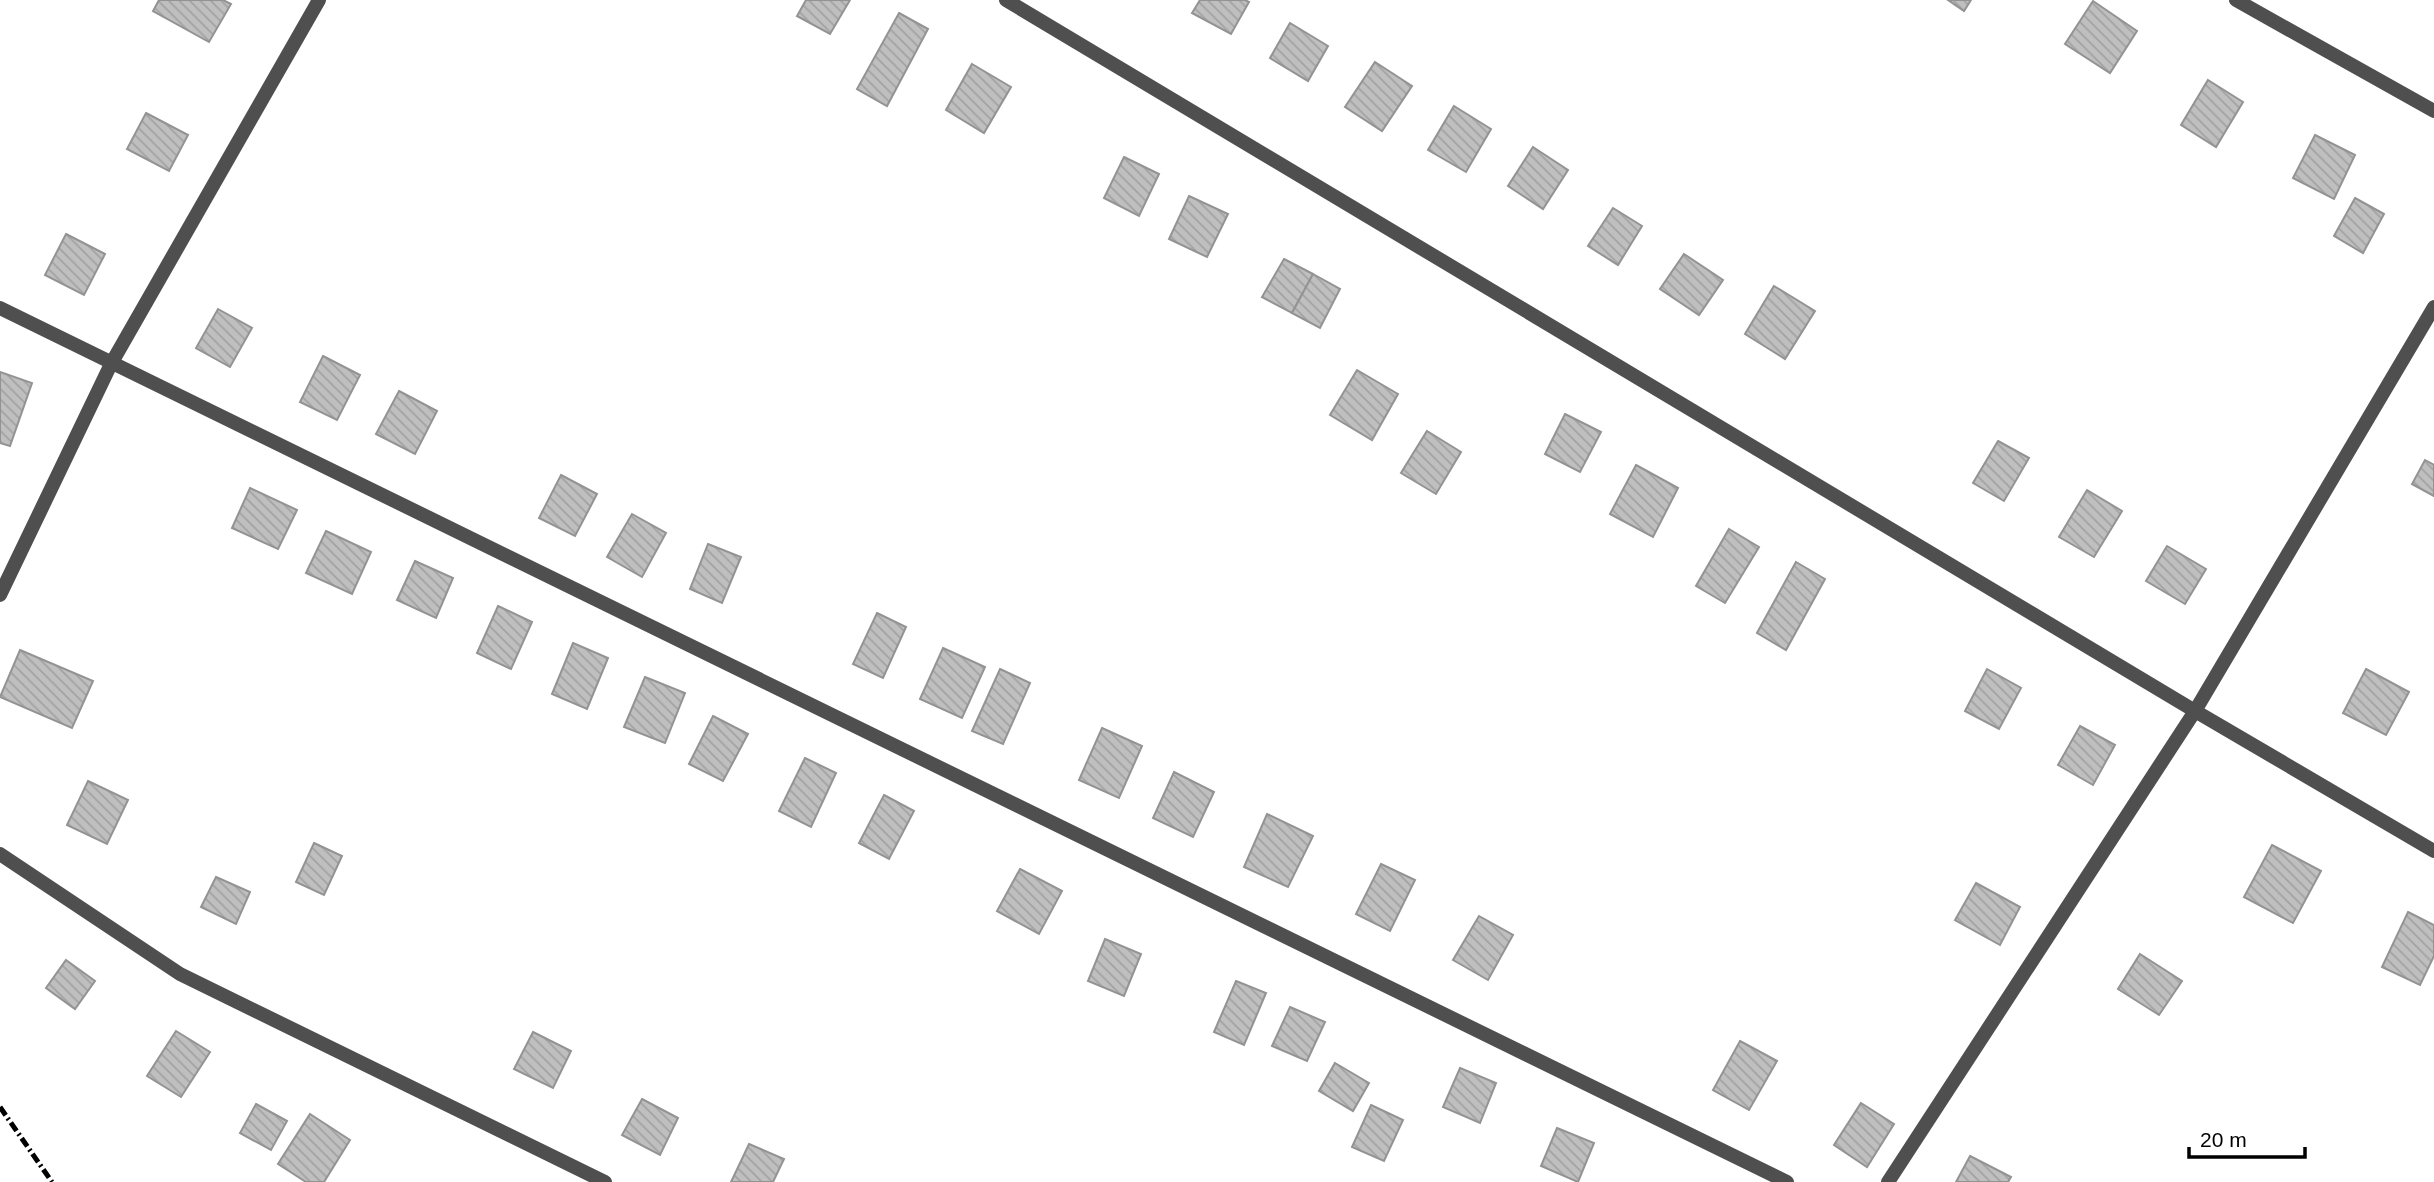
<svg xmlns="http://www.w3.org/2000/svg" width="2434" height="1182" font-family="Arial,sans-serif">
<defs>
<pattern id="building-back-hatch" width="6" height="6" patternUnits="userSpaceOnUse" patternTransform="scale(1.75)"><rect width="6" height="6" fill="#bfbfbf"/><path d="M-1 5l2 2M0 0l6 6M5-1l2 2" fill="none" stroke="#a2a2a2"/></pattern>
</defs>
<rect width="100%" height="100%" fill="#fff"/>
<g fill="url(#building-back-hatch)" stroke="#939393" stroke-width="2">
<polygon points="159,0 223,0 231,4 209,42 153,11"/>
<polygon points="806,0 850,0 830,34 797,16"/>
<polygon points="1200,0 1245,0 1249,2 1231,34 1192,13"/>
<polygon points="1948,0 1971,0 1964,11"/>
<polygon points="2093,1 2137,31 2110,73 2065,44"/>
<polygon points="899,13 928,29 887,106 857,89"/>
<polygon points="1290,23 1328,46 1308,81 1270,58"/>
<polygon points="1375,62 1412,86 1382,131 1345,107"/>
<polygon points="972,64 1011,87 984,133 946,110"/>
<polygon points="2208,80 2243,102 2216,147 2181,125"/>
<polygon points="1454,106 1491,129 1466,172 1428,150"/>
<polygon points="146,113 188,135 169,171 127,149"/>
<polygon points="2315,135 2355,155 2334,199 2293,178"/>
<polygon points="1533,147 1568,170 1543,209 1508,186"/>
<polygon points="1124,157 1159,174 1139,216 1104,198"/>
<polygon points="1189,196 1228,214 1207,257 1169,239"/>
<polygon points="2355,198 2384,214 2363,253 2334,236"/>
<polygon points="1613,208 1642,226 1618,265 1588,246"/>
<polygon points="66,234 105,254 84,295 45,275"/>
<polygon points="1684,254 1723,280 1699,315 1660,289"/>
<polygon points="1284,259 1313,274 1292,313 1262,297"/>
<polygon points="1313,274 1340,289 1320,328 1292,313"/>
<polygon points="1774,286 1815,311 1785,359 1745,334"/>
<polygon points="218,309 252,328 230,367 196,348"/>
<polygon points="323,356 360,375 337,420 300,402"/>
<polygon points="1357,370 1398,394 1372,440 1330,415"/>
<polygon points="0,372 32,383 10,446 0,443"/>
<polygon points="399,391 437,411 415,454 376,434"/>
<polygon points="1565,414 1601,432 1580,472 1545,454"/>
<polygon points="1427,431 1461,452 1436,494 1401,473"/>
<polygon points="1998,441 2029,458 2004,501 1973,483"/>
<polygon points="2425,460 2434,465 2434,496 2412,484"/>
<polygon points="1636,465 1678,488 1653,537 1610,514"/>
<polygon points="561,475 597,494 575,536 539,518"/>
<polygon points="250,488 297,510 278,549 232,528"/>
<polygon points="2087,490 2122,511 2094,557 2059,537"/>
<polygon points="632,514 666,533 642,577 607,557"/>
<polygon points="1729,529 1759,547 1725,603 1696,586"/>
<polygon points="326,531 371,552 352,594 306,573"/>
<polygon points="708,544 741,557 722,603 690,589"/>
<polygon points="2167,546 2206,569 2185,604 2146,581"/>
<polygon points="415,561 453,578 436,618 397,600"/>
<polygon points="1796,562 1825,579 1786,650 1757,633"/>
<polygon points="498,606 532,622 511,669 477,653"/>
<polygon points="877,613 906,627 883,678 853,664"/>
<polygon points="573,643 608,658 587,709 552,694"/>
<polygon points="943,648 985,667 962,718 920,699"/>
<polygon points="20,650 93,681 72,728 0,697"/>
<polygon points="1000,669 1030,683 1003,744 972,731"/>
<polygon points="1987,669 2021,688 1999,729 1965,711"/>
<polygon points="2366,669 2409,692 2386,735 2343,713"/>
<polygon points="645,677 685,693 665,743 624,727"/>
<polygon points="713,716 748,734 723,781 689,764"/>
<polygon points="2080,726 2115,745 2093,785 2058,765"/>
<polygon points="1102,728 1142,746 1119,798 1079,780"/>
<polygon points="805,758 836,773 811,827 779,811"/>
<polygon points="1174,772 1214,792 1193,837 1153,818"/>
<polygon points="88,781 128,800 107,844 67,825"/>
<polygon points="884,795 914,811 889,859 859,843"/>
<polygon points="1267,814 1313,836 1288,887 1244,867"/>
<polygon points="314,843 342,856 324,895 296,882"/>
<polygon points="2272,845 2321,871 2293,923 2244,897"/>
<polygon points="1381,864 1415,880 1390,931 1356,914"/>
<polygon points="1020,869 1062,891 1039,934 997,911"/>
<polygon points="216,877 250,892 236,924 201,907"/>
<polygon points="1976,883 2020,907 2000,945 1955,920"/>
<polygon points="2408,912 2434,925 2434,956 2420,985 2382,967"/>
<polygon points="1479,916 1513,935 1488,980 1453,960"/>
<polygon points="1105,939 1141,954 1124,996 1088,981"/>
<polygon points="2140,954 2182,981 2159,1015 2118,989"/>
<polygon points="66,960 95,981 75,1009 46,988"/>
<polygon points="1236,981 1266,993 1244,1045 1214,1032"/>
<polygon points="1290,1007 1325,1022 1307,1061 1272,1046"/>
<polygon points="176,1031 210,1052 181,1097 147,1076"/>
<polygon points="533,1032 571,1051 553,1088 514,1069"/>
<polygon points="1740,1041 1777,1061 1749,1110 1713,1090"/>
<polygon points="1335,1063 1369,1083 1353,1111 1319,1091"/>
<polygon points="1460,1068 1496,1083 1480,1123 1443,1107"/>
<polygon points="642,1099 678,1118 660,1155 622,1135"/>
<polygon points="1861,1103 1894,1124 1867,1167 1834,1145"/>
<polygon points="256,1104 287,1121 271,1150 240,1133"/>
<polygon points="1371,1105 1403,1120 1384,1161 1352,1147"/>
<polygon points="310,1114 350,1140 324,1182 306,1182 278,1164"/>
<polygon points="1557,1128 1594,1143 1578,1182 1541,1166"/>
<polygon points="749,1144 784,1159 773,1182 731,1182"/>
<polygon points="1970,1156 2011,1177 2008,1182 1956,1182"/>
</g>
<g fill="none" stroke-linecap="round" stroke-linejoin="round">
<g stroke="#4f4f4f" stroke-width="14">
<polyline points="1006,0 2195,711 2434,851"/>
<polyline points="2236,0 2434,111"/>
<polyline points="0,308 1787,1182"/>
<polyline points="0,595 111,364 319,0"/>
<polyline points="0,854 180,974 605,1182"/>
<polyline points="1888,1182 2195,711 2434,307"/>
</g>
<polyline stroke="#000" stroke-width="5" stroke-dasharray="10 3.5 2 3.5" stroke-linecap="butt" points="0,1107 52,1182"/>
</g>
<path d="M2189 1147v10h116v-10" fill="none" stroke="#000000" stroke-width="3.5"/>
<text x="2200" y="1147" font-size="21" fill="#000000" stroke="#ffffff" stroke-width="5" paint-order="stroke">20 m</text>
</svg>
